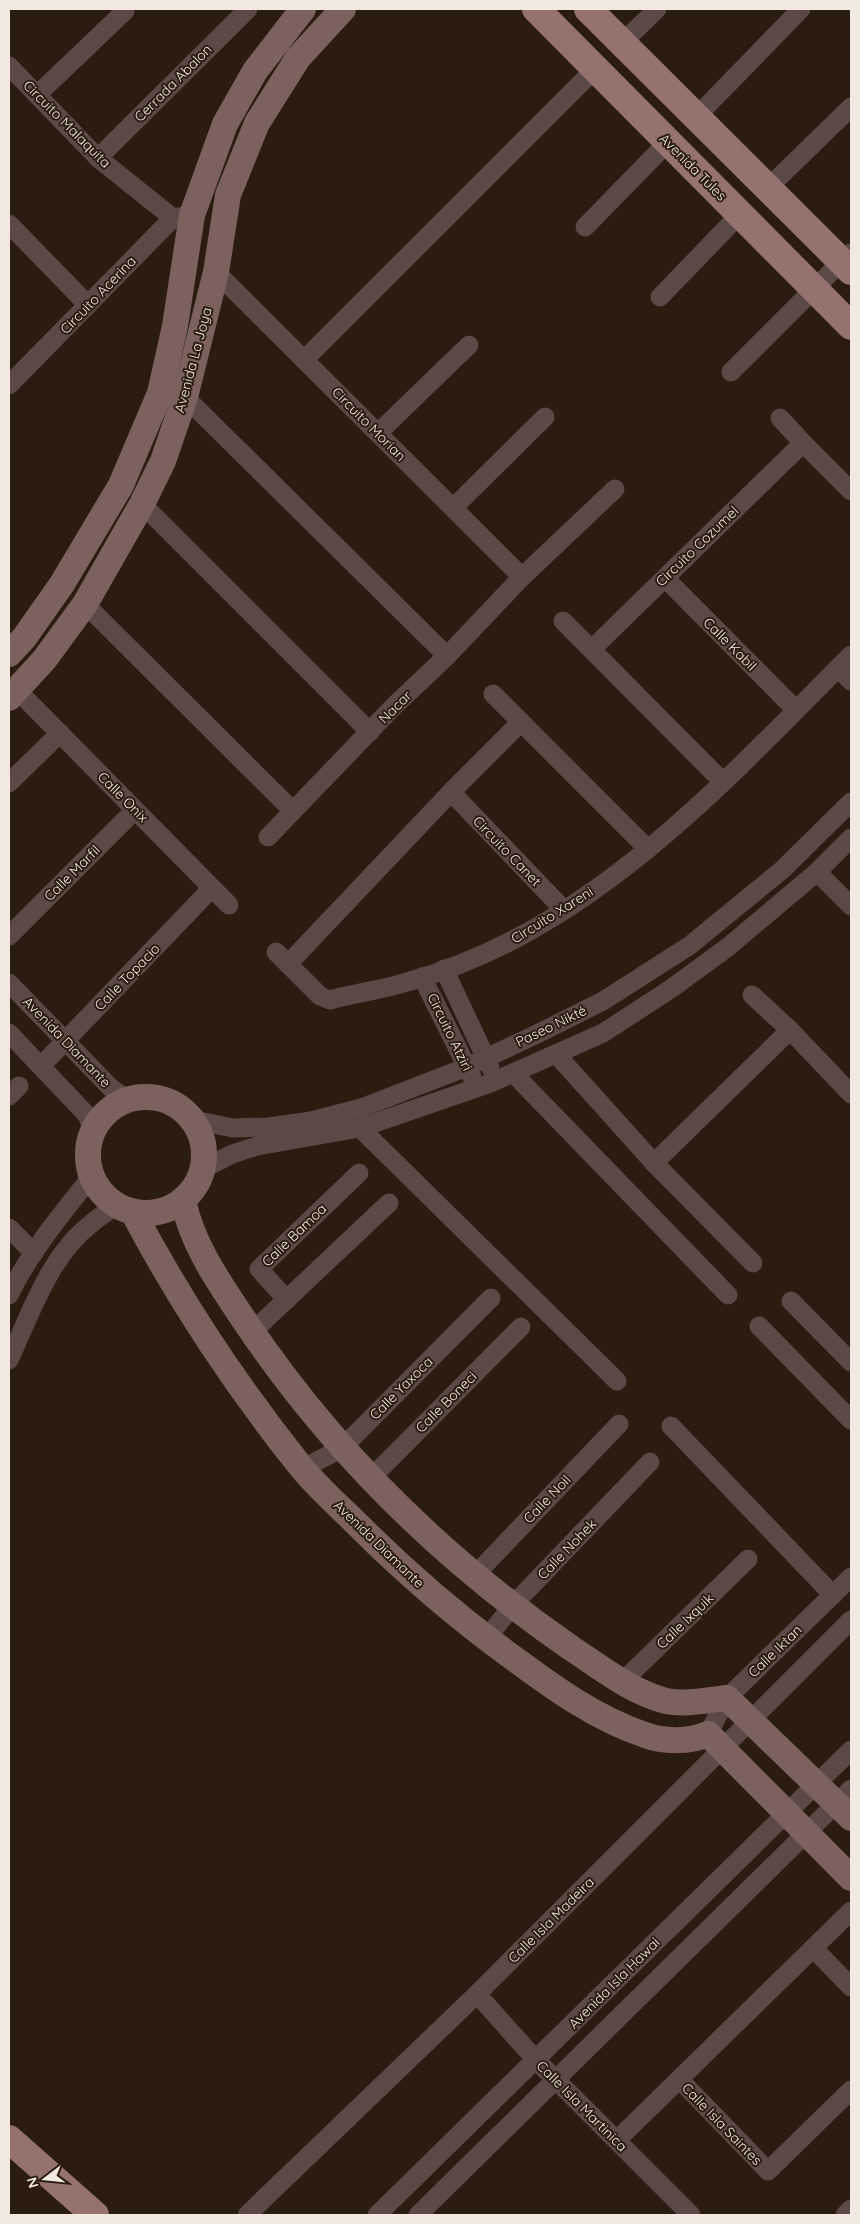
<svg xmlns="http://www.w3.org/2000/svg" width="860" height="2224" font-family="Quicksand,sans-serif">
<rect width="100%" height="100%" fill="#2a1c0f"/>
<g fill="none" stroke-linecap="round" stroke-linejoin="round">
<g stroke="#5b4947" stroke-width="19">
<polyline points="622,43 657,9"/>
<polyline points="9,66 98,158 173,218"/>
<polyline points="38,94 125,11"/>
<polyline points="696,117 801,9"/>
<polyline points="98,158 248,9"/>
<polyline points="768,188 851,107"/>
<polyline points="9,224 88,305"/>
<polyline points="585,227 668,142"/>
<polyline points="216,272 522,577"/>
<polyline points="660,297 740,214"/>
<polyline points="304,360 595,69"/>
<polyline points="731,372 850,253"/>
<polyline points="9,385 173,218 192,215"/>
<polyline points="185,397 447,656"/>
<polyline points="780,418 803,443 851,491"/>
<polyline points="378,433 469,345"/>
<polyline points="142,504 370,732"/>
<polyline points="453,508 545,417"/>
<polyline points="665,578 796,710"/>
<polyline points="85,604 293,811"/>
<polyline points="563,621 723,782"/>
<polyline points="592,649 803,443"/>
<polyline points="838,668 851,681"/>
<polyline points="17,690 229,905"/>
<polyline points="493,694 648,849"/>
<polyline points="9,783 60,733"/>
<polyline points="451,792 564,910"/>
<polyline points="268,837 393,707 447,656 522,577 615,489"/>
<polyline points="817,872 851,906"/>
<polyline points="9,936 135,810"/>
<path d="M 276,952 L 320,996 L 330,1000 C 355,993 382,990 407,982 C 443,972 480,957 513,940 C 644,872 748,758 851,655"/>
<polyline points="288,964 451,792 521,722"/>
<polyline points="444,969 490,1067"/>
<polyline points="422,977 472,1077"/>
<polyline points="9,983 112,1089 127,1099"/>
<polyline points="752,995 790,1030 851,1094"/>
<polyline points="9,1033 87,1115 93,1130"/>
<polyline points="556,1054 654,1163 753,1263"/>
<polyline points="41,1066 212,888"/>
<polyline points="513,1073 728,1295"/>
<polyline points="9,1096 19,1086"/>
<polyline points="194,1120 233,1128 269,1127 311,1121 361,1108 467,1067 535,1035 603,1001 689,946 782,870 851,802"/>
<polyline points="360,1128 617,1381"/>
<polyline points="654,1163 790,1030"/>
<polyline points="203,1169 232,1154 257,1146 360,1128 488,1084 603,1033 672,988 728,947 817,872 851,838"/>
<polyline points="9,1228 34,1253"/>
<path d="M 9,1295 C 30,1252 62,1213 92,1176"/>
<polyline points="287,1300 259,1269 359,1173"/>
<polyline points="791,1301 851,1362"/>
<polyline points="759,1326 851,1420"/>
<polyline points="252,1332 389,1203"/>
<path d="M 9,1360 C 31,1313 49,1256 92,1223 C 100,1216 109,1211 117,1205"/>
<polyline points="671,1426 833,1595"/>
<polyline points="302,1469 342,1448 491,1298"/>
<polyline points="371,1478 521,1327"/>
<polyline points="476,1574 619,1424"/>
<polyline points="487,1638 513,1605 650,1462"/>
<polyline points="622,1682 748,1559"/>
<polyline points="708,1734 727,1698 851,1577"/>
<polyline points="813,1948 851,1987"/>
<polyline points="477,1994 536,2060 691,2215"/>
<polyline points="679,2079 768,2171 851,2090"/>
<polyline points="617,2140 851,1911"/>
<polyline points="247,2215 477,1994 851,1620"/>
<polyline points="377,2215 851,1750"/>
<polyline points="418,2215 851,1789"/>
<polyline points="845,2215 851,2209"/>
</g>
<g stroke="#7c615d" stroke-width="26">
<polyline points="9,654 24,638 62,584 121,485 160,393 175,326 192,215 225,124 255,71 303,9"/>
<polyline points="9,698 44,660 85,604 142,504 163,461 185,397 216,272 228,195 257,123 298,58 343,9"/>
<circle cx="146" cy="1155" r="58"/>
<path d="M 183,1200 C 192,1244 218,1281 242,1317 C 329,1448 442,1559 571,1648 C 600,1667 631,1692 666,1701 C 685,1705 708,1700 727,1698 L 851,1818"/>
<path d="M 133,1212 C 181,1303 237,1387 301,1467 C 318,1488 339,1506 358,1525 C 406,1573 457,1617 512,1657 C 554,1688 595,1718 645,1735 C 664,1742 690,1742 708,1734 L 851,1878"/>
</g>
<g stroke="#96726e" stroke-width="28">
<polyline points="536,9 851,326"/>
<polyline points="588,9 851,271"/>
<polyline points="9,2139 95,2215"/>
</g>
</g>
<g text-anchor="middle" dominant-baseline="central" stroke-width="4" stroke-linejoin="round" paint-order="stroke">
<g font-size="14" fill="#f2e9e0" stroke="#2a1c0f">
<text transform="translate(173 83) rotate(-45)">Cerrada Abalon</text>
<text transform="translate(67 124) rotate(45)">Circuito Malaquita</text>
<text transform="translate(693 167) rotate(45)">Avenida Tules</text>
<text transform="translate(98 295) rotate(-46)">Circuito Acerina</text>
<text transform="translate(193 360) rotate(-75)">Avenida La Joya</text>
<text transform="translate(369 424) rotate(45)">Circuito Morian</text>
<text transform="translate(697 546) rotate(-44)">Circuito Cozumel</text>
<text transform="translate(730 644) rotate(45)">Calle Kabil</text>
<text transform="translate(395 707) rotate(-45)">Nacar</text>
<text transform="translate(123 797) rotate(45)">Calle Onix</text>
<text transform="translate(507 851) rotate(46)">Circuito Canet</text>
<text transform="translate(72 873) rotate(-45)">Calle Marfil</text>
<text transform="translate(552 915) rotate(-32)">Circuito Xareni</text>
<text transform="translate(127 977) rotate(-46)">Calle Topacio</text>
<text transform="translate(551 1026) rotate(-26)">Paseo Nikté</text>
<text transform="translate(450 1032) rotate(64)">Circuito Atziri</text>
<text transform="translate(67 1042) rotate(46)">Avenida Diamante</text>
<text transform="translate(294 1235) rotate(-44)">Calle Bamoa</text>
<text transform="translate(401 1388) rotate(-45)">Calle Yaxoca</text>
<text transform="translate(446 1402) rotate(-45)">Calle Boneci</text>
<text transform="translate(547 1499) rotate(-46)">Calle Noil</text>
<text transform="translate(379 1544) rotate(44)">Avenida Diamante</text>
<text transform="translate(567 1549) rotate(-46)">Calle Nohek</text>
<text transform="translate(685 1621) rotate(-44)">Calle Ixquik</text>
<text transform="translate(775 1651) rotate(-44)">Calle Iktan</text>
<text transform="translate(551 1920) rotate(-45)">Calle Isla Madeira</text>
<text transform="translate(614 1983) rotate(-45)">Avenida Isla Hawai</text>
<text transform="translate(582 2106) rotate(45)">Calle Isla Martinica</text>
<text transform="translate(722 2124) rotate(46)">Calle Isla Saintes</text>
</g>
</g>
<rect width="860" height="2224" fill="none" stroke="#f2e9e0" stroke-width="20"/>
<g transform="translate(45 2179) rotate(254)" stroke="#2a1c0f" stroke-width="4" paint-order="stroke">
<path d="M0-4L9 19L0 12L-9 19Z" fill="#f2e9e0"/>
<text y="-8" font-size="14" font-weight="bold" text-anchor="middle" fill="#f2e9e0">N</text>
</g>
</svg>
